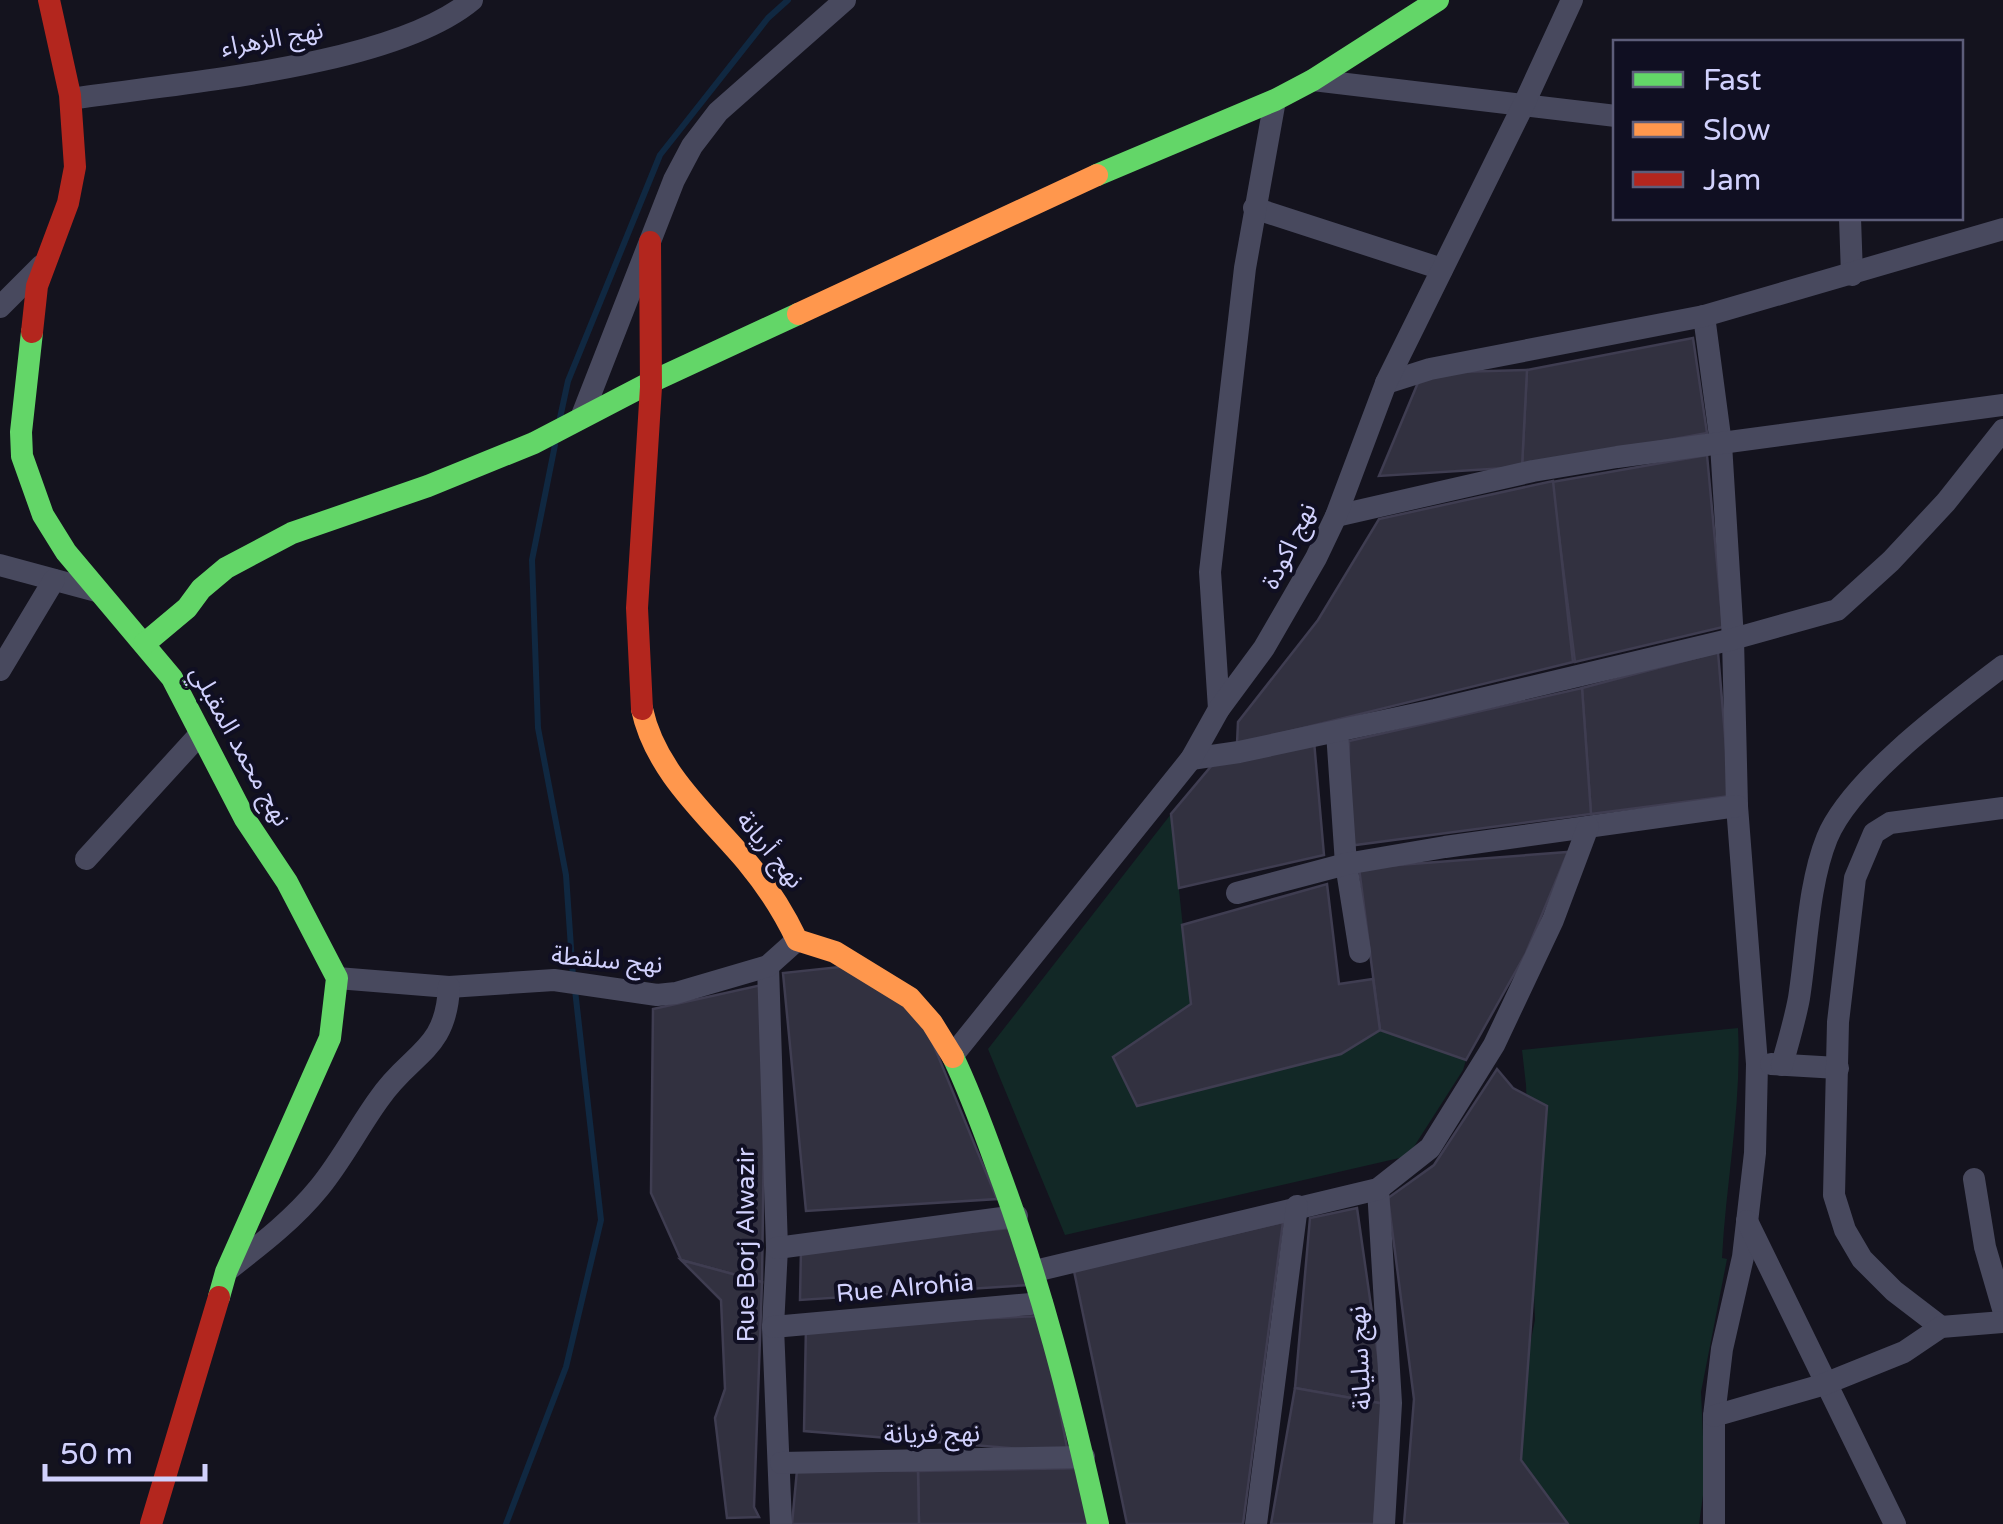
<svg xmlns="http://www.w3.org/2000/svg" width="2003" height="1524" font-family="'Varela Round','Noto Sans Arabic',sans-serif">
<rect width="100%" height="100%" fill="#14131e"/>
<g fill="#122826">
<polygon points="1171,814 1191,1004 1113,1057 1137,1106 1341,1054 1380,1030 1466,1060 1463,1070 1408,1156 1065,1235 988,1049"/>
<path d="M 1738,1028 C 1742,1104 1726,1181 1722,1258 L 1727,1259 L 1701,1392 L 1705,1481 L 1699,1524 L 1554,1524 L 1505,1467 L 1535,1320 L 1526,1085 L 1522,1050 Z"/>
</g>
<g fill="none" stroke-linecap="round" stroke-linejoin="round">
<g stroke="#102841" stroke-width="6">
<polyline points="560,418 568,381 660,155 768,18 788,0"/>
<polyline points="555,445 532,560 538,728 566,875 573,977"/>
<polyline points="506,1524 566,1367 601,1220 575,990"/>
</g>
</g>
<g fill="#323140" stroke="#3f3d51" stroke-width="2.5">
<polygon points="1693,338 1707,433 1522,467 1527,370"/>
<polygon points="1527,370 1522,467 1379,476 1422,373"/>
<polygon points="1707,455 1723,627 1575,662 1552,482"/>
<polygon points="1553,481 1573,662 1237,744 1238,722 1318,620 1379,519"/>
<polygon points="1718,652 1730,796 1591,814 1582,688"/>
<polygon points="1582,688 1591,814 1348,846 1349,741"/>
<polygon points="1314,741 1324,855 1179,888 1171,814 1213,764"/>
<polygon points="1568,852 1526,953 1466,1060 1380,1030 1359,868"/>
<polygon points="1327,884 1339,984 1373,979 1380,1030 1341,1054 1137,1106 1113,1057 1191,1004 1182,925"/>
<polygon points="849,966 913,1004 934,1046 997,1199 806,1211 783,973"/>
<polygon points="766,984 762,1282 681,1260 651,1193 653,1009"/>
<polygon points="1497,1069 1513,1088 1547,1106 1521,1460 1568,1524 1404,1524 1414,1399 1388,1198 1434,1165"/>
<polygon points="1357,1208 1385,1404 1295,1388 1310,1218"/>
<polygon points="1283,1222 1243,1524 1127,1524 1074,1271"/>
<polygon points="1010,1228 1029,1285 800,1300 801,1249"/>
<polygon points="681,1260 762,1282 754,1507 759,1517 727,1518 715,1418 725,1389 721,1300"/>
<polygon points="1042,1316 1068,1453 804,1431 806,1326"/>
<polygon points="1295,1388 1385,1404 1374,1524 1271,1524"/>
<polygon points="1086,1468 1098,1524 919,1524 918,1471"/>
<polygon points="797,1470 918,1471 919,1524 792,1524"/>
</g>
<g fill="none" stroke-linecap="round" stroke-linejoin="round">
<g stroke="#48495e" stroke-width="22">
<polyline points="1313,80 1616,116"/>
<path d="M 71,99 C 176,83 392,67 472,0"/>
<polyline points="1254,208 1442,269"/>
<polyline points="1850,218 1852,275"/>
<polyline points="0,307 41,266"/>
<polyline points="1704,316 1721,444 1733,639 1737,806 1757,1064 1755,1153 1743,1257 1722,1349 1714,1416 1714,1524"/>
<polyline points="1386,383 1430,369 1704,316 2003,229"/>
<polyline points="581,418 674,180 692,146 718,112 845,0"/>
<polyline points="1336,516 1533,471 1617,457 2003,405"/>
<polyline points="0,565 96,591"/>
<polyline points="0,670 54,580"/>
<polyline points="1219,709 1210,572 1245,268 1275,100"/>
<polyline points="1337,732 1346,864 1360,952"/>
<polyline points="1191,759 1239,752 1435,710 1733,639 1837,610 1891,561 1946,502 2003,430"/>
<polyline points="86,859 201,733"/>
<polyline points="1237,893 1346,864 1445,847 1737,806"/>
<polyline points="768,966 777,1248 773,1327 781,1524"/>
<polyline points="337,978 449,987 554,980 657,995 676,993 768,966 797,940"/>
<polyline points="953,1055 1191,759 1219,709 1264,648 1316,558 1336,516 1386,383 1524,104 1572,0"/>
<polyline points="1771,1064 1838,1068"/>
<path d="M 1782,1065 C 1788,1043 1795,1020 1799,998 C 1807,947 1808,885 1827,838 C 1851,779 1952,705 2003,666"/>
<polyline points="1974,1179 1985,1247 2003,1309"/>
<polyline points="1378,1189 1391,1403 1384,1524"/>
<polyline points="1747,1221 1895,1524"/>
<polyline points="777,1248 1017,1216"/>
<path d="M 228,1270 C 260,1245 293,1220 319,1188 C 342,1160 358,1128 379,1099 C 411,1052 446,1052 449,987"/>
<polyline points="1035,1271 1378,1189 1430,1148 1494,1045 1553,920 1588,827"/>
<polyline points="773,1327 1042,1303"/>
<polyline points="1941,1327 1894,1291 1862,1259 1845,1230 1834,1195 1838,1022 1855,878 1874,833 1890,823 2003,808"/>
<polyline points="1714,1416 1822,1385 1904,1352 1941,1327 2003,1322"/>
<polyline points="781,1463 1084,1457"/>
<polyline points="1256,1524 1297,1206"/>
</g>
<g stroke="#63d668" stroke-width="22">
<polyline points="1097,175 1275,100 1313,80 1438,0"/>
<polyline points="32,332 21,432 22,456 43,515 66,552 172,678 245,819 287,882 337,978 330,1038 226,1272 219,1297"/>
<polyline points="144,644 187,608 201,589 226,568 292,533 428,486 534,443 651,382 798,314"/>
<path d="M 953,1057 C 970,1092 983,1128 996,1164 C 1040,1281 1071,1402 1098,1524"/>
</g>
<g stroke="#ff974d" stroke-width="22">
<polyline points="798,314 1097,175"/>
<path d="M 642,709 C 655,771 707,815 747,862 C 767,886 783,911 797,940 L 835,952 L 910,998 L 932,1023 L 953,1057"/>
</g>
<g stroke="#b3261e" stroke-width="22">
<polyline points="32,332 37,286 68,203 75,167 70,95 49,0"/>
<polyline points="642,709 637,608 651,387 650,242"/>
<polyline points="151,1524 219,1297"/>
</g>
</g>
<g text-anchor="middle" dominant-baseline="central" stroke-width="8" stroke-linejoin="round" paint-order="stroke">
<g font-size="25" fill="#d1d1fd" stroke="#100f22">
<text transform="translate(272 39) rotate(-10)">نهج الزهراء</text>
<text transform="translate(1289 546) rotate(-64)">نهج اكودة</text>
<text transform="translate(240 746) rotate(61)">نهج محمد المقبلي</text>
<text transform="translate(770 850) rotate(51)">نهج أريانة</text>
<text transform="translate(607 960) rotate(5)">نهج سلقطة</text>
<text transform="translate(746 1245) rotate(-90)">Rue Borj Alwazir</text>
<text transform="translate(905 1288) rotate(-5)">Rue Alrohia</text>
<text transform="translate(1360 1358) rotate(-93)">نهج سليانة</text>
<text transform="translate(932 1434) rotate(-1)">نهج فريانة</text>
</g>
</g>
<rect x="1613" y="40" width="350" height="180" fill="#100f22" stroke="#5d5d7a" stroke-width="2.5"/>
<rect x="1633" y="72" width="50" height="15" fill="#63d668" stroke="#5d5d7a" stroke-width="2.5"/>
<text x="1703" y="90" font-size="30" fill="#d1d1fd">Fast</text>
<rect x="1633" y="122" width="50" height="15" fill="#ff974d" stroke="#5d5d7a" stroke-width="2.5"/>
<text x="1703" y="140" font-size="30" fill="#d1d1fd">Slow</text>
<rect x="1633" y="172" width="50" height="15" fill="#b3261e" stroke="#5d5d7a" stroke-width="2.5"/>
<text x="1703" y="190" font-size="30" fill="#d1d1fd">Jam</text>
<path d="M45 1464v15h160v-15" fill="none" stroke="#d1d1fd" stroke-width="5"/>
<text x="60" y="1464" font-size="30" fill="#d1d1fd" stroke="#100f22" stroke-width="8" paint-order="stroke">50 m</text>
</svg>
